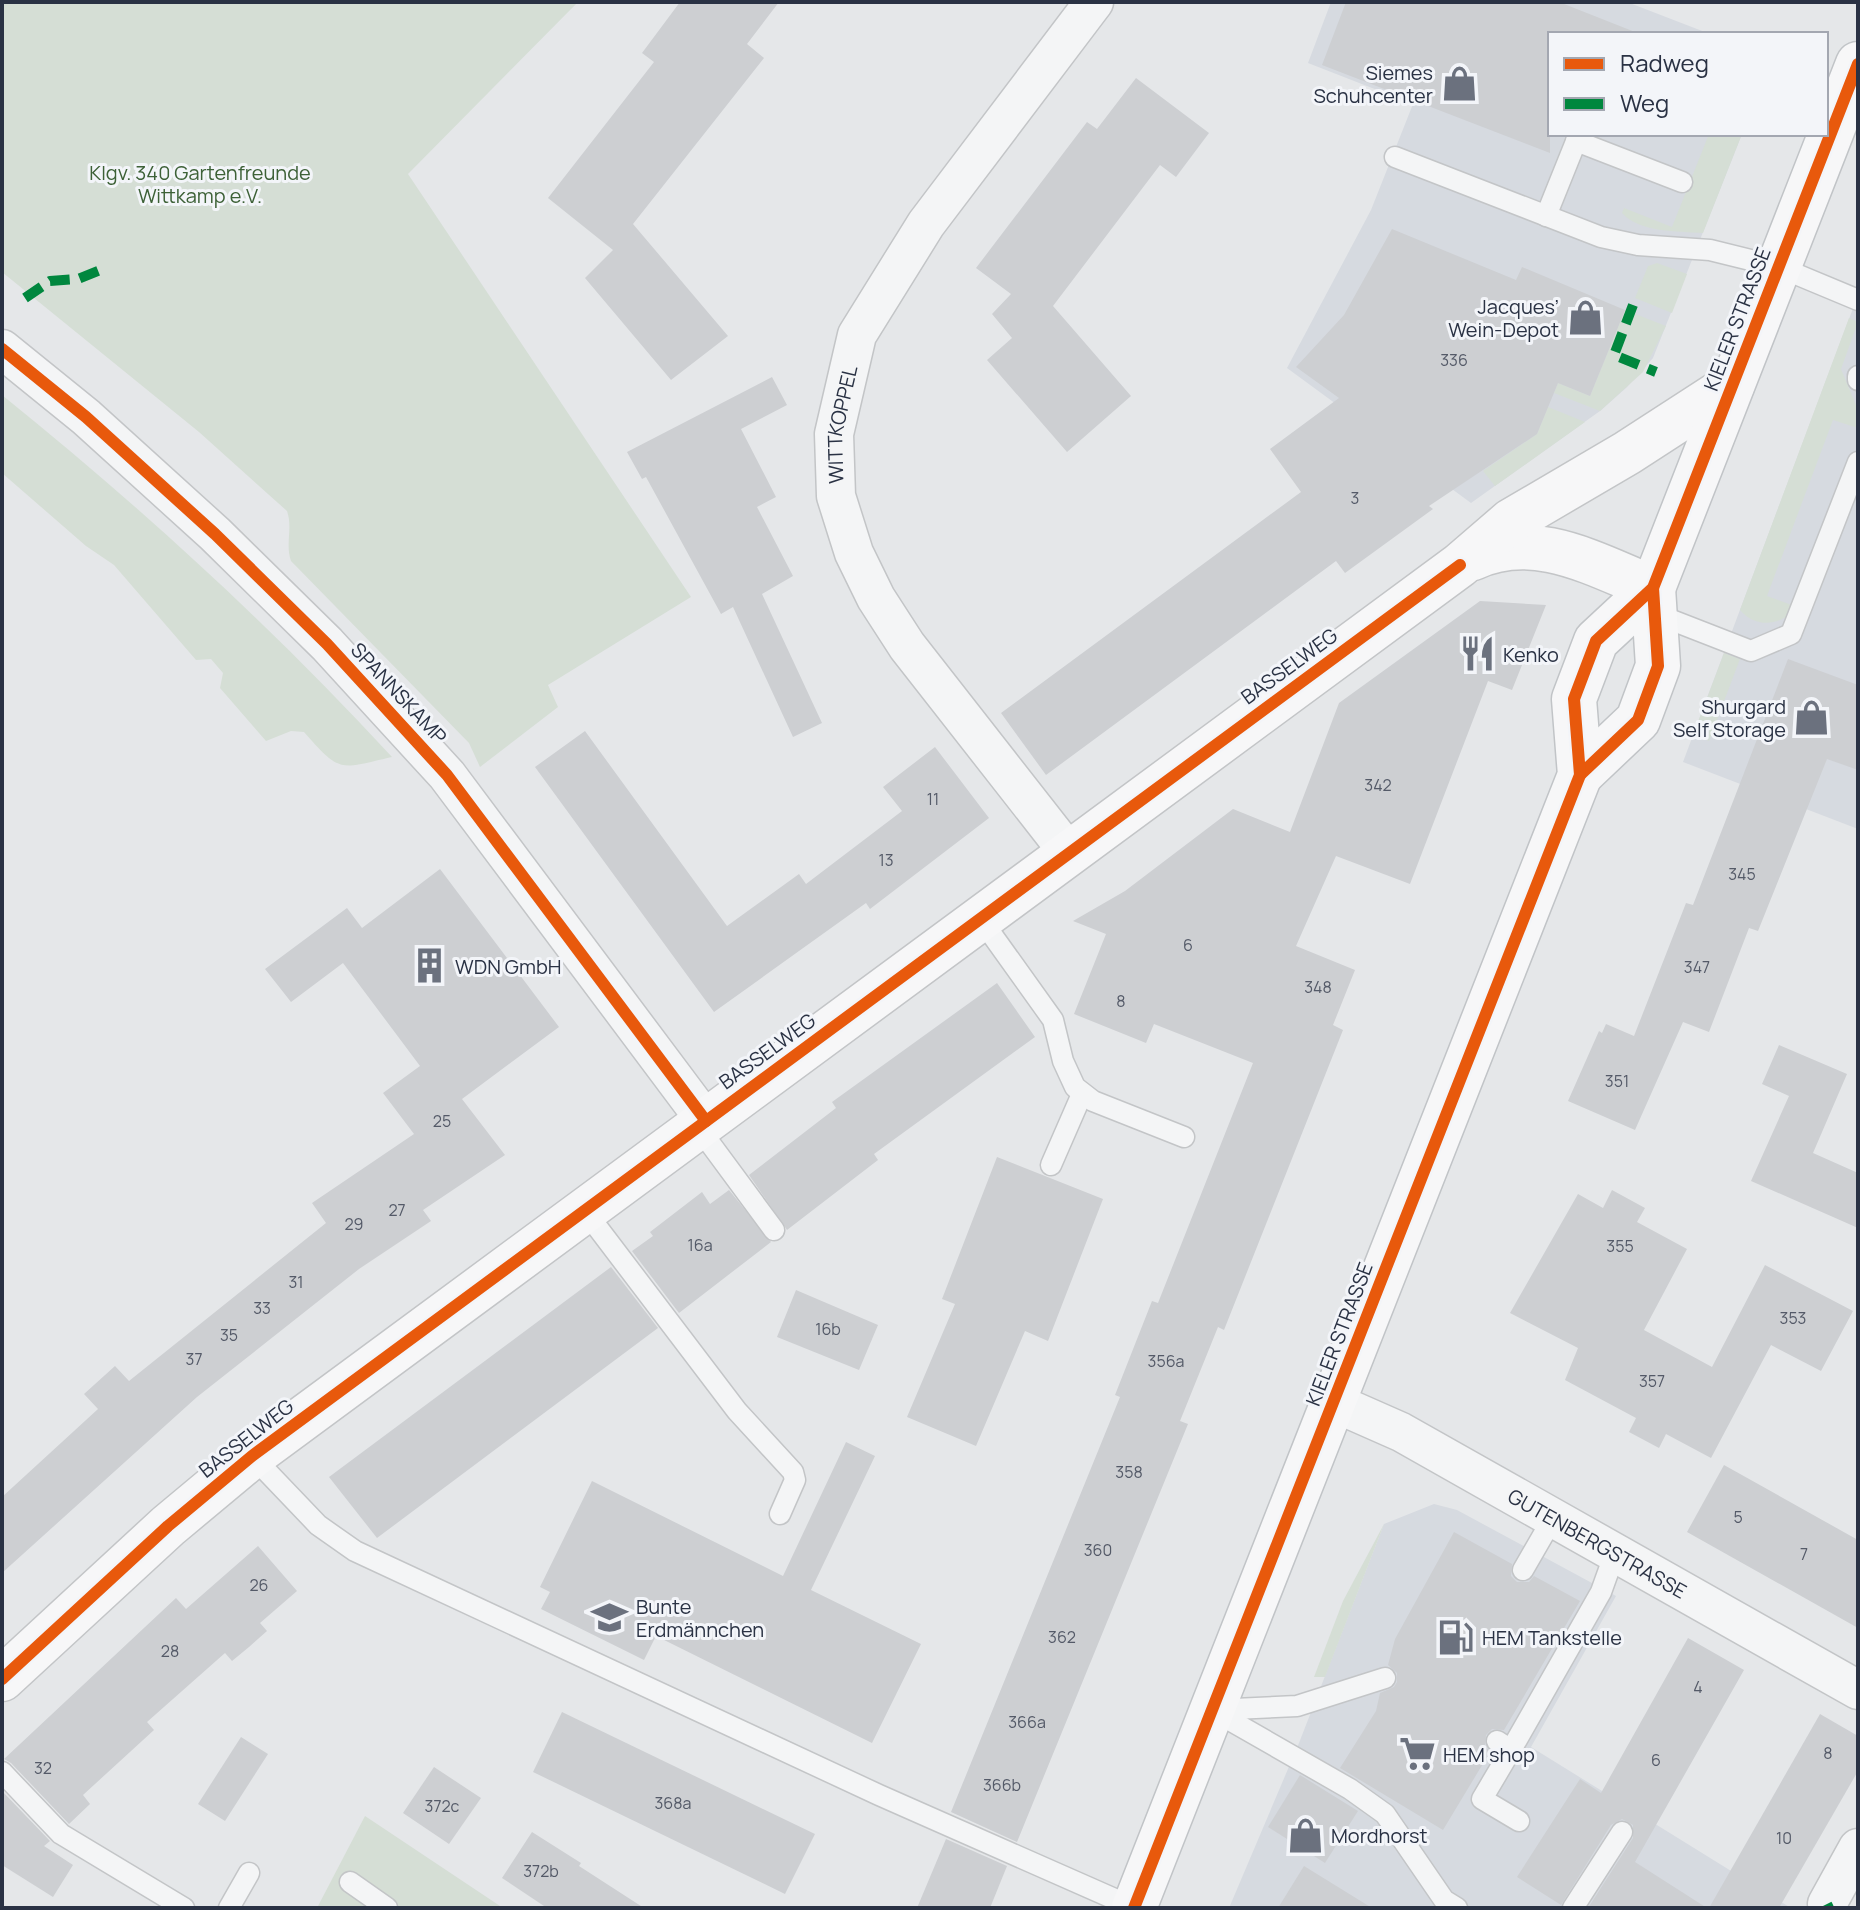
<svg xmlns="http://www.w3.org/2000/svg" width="1860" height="1910" font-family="Manrope,sans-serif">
<rect width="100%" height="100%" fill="#e5e7e9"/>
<g fill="#d6dae0">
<polygon points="1331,2 1627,2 1710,34 1550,34 1550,134 1742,134 1653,358 1627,387 1600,411 1471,503 1287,368 1371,210 1413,104 1308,63"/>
<polygon points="1858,295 1858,829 1683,762"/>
<polygon points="1434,1504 1457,1510 1616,1596 1531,1747 1791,1908 1229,1908 1299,1743 1384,1524"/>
</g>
<g fill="#d5ded5">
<path d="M 2,2 L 578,2 L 408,174 L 691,597 L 548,685 L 558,707 L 480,767 L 469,743 L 291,561 C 285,544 293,528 287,511 L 199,432 L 2,272 Z"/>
<path d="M 1709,134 L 1742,134 L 1703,233 C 1677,231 1640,233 1622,213 L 1624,208 L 1672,227 Z"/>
<polygon points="1657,263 1687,274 1672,313 1635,298 1648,266"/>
<polygon points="1625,310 1666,326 1643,372 1600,411 1554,393 1558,383 1590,396"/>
<path d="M 1849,318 L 1858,322 L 1841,369 L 1858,410 L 1858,428 L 1833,420 L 1767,596 L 1797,607 C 1782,626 1756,629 1740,610 Z"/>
<path d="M 2,395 C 140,506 271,626 392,757 C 339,769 341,774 304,732 L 291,731 L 266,741 L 220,688 L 223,673 L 211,659 L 196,660 L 114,565 L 86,546 L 2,473 Z"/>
<polygon points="1548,407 1585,422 1495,486 1483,471 1537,434"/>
<polygon points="1724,653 1740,659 1709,741 1693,735"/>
<polygon points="1384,1524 1325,1677 1314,1677 1343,1601"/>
<polygon points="365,1816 503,1908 317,1908"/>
</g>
<g fill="#cdcfd2">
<polygon points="680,2 779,2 747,44 764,58 633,224 728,336 671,380 585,278 613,250 548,198 654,62 642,53"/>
<polygon points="1346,2 1559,2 1635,32 1550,34 1550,153 1322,65"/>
<polygon points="1136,78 1209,133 1176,177 1160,165 1053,306 1131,396 1067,452 987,360 1012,338 992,314 1011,294 976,268 1087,122 1097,129"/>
<polygon points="1392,229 1516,280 1522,267 1625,310 1590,396 1558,383 1537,434 1429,506 1433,509 1345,573 1336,561 1046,775 1001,713 1301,492 1270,449 1339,398 1296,367 1344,315"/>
<polygon points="772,377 787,405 741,429 776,497 757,507 793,576 762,594 822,723 793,737 733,607 721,614 646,477 642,479 627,452"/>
<polygon points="1480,601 1546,605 1512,690 1488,681 1410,884 1336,856 1296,946 1355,970 1333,1025 1343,1030 1224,1330 1218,1327 1180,1421 1188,1424 1017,1842 951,1812 1120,1397 1115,1395 1152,1301 1158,1303 1253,1063 1154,1024 1146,1043 1074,1014 1106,934 1073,921 1125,891 1233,809 1290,832 1339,703"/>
<polygon points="1788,659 1858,685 1858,770 1827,759 1758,931 1749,928 1709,1032 1683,1022 1635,1130 1568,1101 1599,1031 1602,1033 1606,1024 1634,1036 1686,903 1693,905"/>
<polygon points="585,731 727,926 799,874 806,884 902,811 883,787 935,747 989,818 870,909 866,903 714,1012 535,767"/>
<polygon points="440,869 559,1027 462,1099 505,1155 423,1210 431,1221 359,1269 197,1397 2,1573 2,1497 98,1409 84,1394 115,1366 129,1381 326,1223 312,1203 414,1134 383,1093 420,1066 343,963 291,1002 265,969 347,908 362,928"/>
<polygon points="997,983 1035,1037 874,1154 878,1160 787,1230 749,1175 836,1108 832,1102"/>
<polygon points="1779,1045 1847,1074 1813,1153 1858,1173 1858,1228 1751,1181 1789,1096 1762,1084"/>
<polygon points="997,1157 1103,1199 1048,1341 1025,1331 976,1446 907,1417 955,1304 942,1299"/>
<polygon points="729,1190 771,1242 679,1313 632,1251 653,1236 650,1232 702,1192 710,1204"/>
<polygon points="1612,1190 1645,1208 1637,1222 1687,1249 1644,1330 1712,1367 1765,1265 1853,1311 1821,1371 1771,1345 1711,1458 1666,1434 1659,1448 1629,1432 1636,1418 1565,1380 1578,1348 1510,1313 1578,1194 1603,1208"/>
<polygon points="611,1267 658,1328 377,1538 329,1477"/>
<polygon points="796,1290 878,1325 859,1370 777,1337"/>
<polygon points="846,1442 875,1456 811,1590 921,1644 872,1743 656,1636 644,1660 541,1609 550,1592 540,1587 592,1481 783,1576"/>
<polygon points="1724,1465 1858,1540 1858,1628 1687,1532"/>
<polygon points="1454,1532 1512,1564 1511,1576 1517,1582 1529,1582 1534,1576 1580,1601 1504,1730 1492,1729 1486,1735 1485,1746 1490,1752 1443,1830 1340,1768 1376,1711 1380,1693 1394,1687 1397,1682 1397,1673 1388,1665 1395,1639"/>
<polygon points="258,1546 297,1591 260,1623 267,1631 249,1647 232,1661 225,1653 147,1722 154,1730 83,1795 90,1804 69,1824 11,1763 4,1759 176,1598 186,1609"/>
<polygon points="1688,1638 1744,1670 1635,1862 1707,1908 1588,1908 1633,1838 1633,1825 1622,1819 1611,1825 1561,1905 1517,1877 1580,1779 1601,1793"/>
<polygon points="562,1712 815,1834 785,1894 533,1772"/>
<polygon points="1820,1714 1858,1736 1858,1771 1779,1908 1709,1908"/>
<polygon points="241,1737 268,1754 225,1821 198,1804"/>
<polygon points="434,1767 481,1798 449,1844 403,1813"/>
<polygon points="1300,1775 1358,1811 1325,1863 1268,1827"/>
<polygon points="2,1791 50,1841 44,1846 73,1865 53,1897 2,1865"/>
<polygon points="532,1832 581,1863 579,1866 644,1908 547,1908 502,1878"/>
<polygon points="946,1839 1007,1866 990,1908 917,1908"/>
<polygon points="1304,1866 1372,1908 1278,1908"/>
</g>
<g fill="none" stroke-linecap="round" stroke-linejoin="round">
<defs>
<g id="lane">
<polyline points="1576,141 1682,182"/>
<polyline points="1395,157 1601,237 1638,245 1710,250 1779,267 1858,300"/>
<polyline points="1546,216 1579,134"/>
<polyline points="1858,376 1858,380"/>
<polyline points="1656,614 1751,651 1791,634 1858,462"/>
<polyline points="980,918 1053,1020 1063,1061 1075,1087 1093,1101 1184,1137"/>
<polyline points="698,1127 774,1230"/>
<polyline points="1051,1165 1082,1094"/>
<polyline points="585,1211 737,1411 793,1472 795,1480 780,1514"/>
<polyline points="252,1456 318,1525 355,1551 879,1795 1135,1908"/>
<polyline points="1523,1570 1553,1518"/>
<polyline points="1385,1678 1297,1706 1212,1710 1350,1789 1385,1814 1444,1900 1457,1908"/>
<polyline points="1497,1741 1511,1750 1482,1799 1519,1821"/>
<polyline points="1511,1750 1601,1592 1615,1553"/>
<polyline points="2,1772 61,1834 184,1908"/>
<polyline points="350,1882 387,1908"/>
<polyline points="229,1908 249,1873"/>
<polyline points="1573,1908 1622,1832"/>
</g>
<g id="street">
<polyline points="2,349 86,417 215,534 327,644 447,775 706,1121"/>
<path id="s1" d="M 1069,853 L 907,646 L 876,598 L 854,553 L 836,496 L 834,434 L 857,335 L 926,224 L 1094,2"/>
<path id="s2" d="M 1333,1402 L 1401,1432 L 1858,1690"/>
<polyline points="1827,1904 1858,1848"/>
</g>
<g id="secondary">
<path d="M 1473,558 C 1535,529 1595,565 1653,588"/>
<polyline points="2,1679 168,1526 252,1456 1460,565 1511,521 1627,453 1732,385"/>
</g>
<g id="primary">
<polyline points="1580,775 1638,720 1658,666 1653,588"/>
<polyline points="1134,1908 1580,775 1574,699 1596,641 1653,588 1858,64"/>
</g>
</defs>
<use href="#lane" stroke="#c3c5c7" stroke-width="23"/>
<use href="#street" stroke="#c3c5c7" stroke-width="41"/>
<use href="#secondary" stroke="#c3c5c7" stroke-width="47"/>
<use href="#primary" stroke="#c1c4c7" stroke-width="47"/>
<use href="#lane" stroke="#f4f5f6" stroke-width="20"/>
<use href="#street" stroke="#f4f5f6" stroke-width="38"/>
<use href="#secondary" stroke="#f7f7f8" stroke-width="44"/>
<use href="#primary" stroke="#f7f7f8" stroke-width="44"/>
<g stroke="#00873e" stroke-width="10" stroke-dasharray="20 10" stroke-linecap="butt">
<polyline points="25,298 50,281 78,279 103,269"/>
<polyline points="1633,305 1614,355 1656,372"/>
<polyline points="1827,1904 1829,1908"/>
</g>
<defs>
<g id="cycleway">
<polyline points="2,349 86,417 215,534 327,644 447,775 706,1121"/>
<polyline points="1580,775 1638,720 1658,666 1653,588"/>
<polyline points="2,1679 168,1526 252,1456 1460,565"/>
<polyline points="1134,1908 1580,775 1574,699 1596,641 1653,588 1858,64"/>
</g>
</defs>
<use href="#cycleway" stroke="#f3f5f9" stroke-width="17"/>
<use href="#cycleway" stroke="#e8590c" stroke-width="12"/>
</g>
<defs>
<symbol id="shop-bare" viewBox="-9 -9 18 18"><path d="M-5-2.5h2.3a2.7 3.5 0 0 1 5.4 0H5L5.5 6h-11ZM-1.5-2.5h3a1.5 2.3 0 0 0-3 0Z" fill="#6b717e" stroke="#f3f5f9" stroke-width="2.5" paint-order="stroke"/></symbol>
<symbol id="restaurant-bare" viewBox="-9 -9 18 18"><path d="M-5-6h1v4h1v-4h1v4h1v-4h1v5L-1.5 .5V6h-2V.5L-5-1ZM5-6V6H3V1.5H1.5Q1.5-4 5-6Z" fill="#6b717e" stroke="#f3f5f9" stroke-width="2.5" paint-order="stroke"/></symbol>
<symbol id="building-bare" viewBox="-9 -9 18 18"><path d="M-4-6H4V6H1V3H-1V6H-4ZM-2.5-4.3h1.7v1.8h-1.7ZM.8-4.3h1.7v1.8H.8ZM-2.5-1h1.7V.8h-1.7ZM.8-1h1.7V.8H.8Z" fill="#6b717e" stroke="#f3f5f9" stroke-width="2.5" paint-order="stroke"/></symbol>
<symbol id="school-bare" viewBox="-9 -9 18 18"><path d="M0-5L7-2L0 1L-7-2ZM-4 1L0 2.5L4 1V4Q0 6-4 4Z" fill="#6b717e" stroke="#f3f5f9" stroke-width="2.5" paint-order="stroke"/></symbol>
<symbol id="fuel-bare" viewBox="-9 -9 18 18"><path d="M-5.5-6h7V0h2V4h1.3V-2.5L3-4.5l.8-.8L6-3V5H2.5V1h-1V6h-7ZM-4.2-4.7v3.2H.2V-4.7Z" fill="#6b717e" stroke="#f3f5f9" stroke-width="2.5" paint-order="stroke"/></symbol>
<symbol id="supermarket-bare" viewBox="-9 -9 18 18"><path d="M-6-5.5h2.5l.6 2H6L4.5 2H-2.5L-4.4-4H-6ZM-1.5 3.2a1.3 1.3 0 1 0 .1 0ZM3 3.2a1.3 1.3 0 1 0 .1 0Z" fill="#6b717e" stroke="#f3f5f9" stroke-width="2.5" paint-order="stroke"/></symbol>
</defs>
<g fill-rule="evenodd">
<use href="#shop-bare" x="1434" y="58" width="51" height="51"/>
<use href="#shop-bare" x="1560" y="292" width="51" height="51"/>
<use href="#restaurant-bare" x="1452" y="628" width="51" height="51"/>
<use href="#shop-bare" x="1786" y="692" width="51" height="51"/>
<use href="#building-bare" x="404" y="940" width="51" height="51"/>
<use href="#school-bare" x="584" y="1592" width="51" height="51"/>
<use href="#fuel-bare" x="1430" y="1612" width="51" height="51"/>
<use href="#supermarket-bare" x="1392" y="1728" width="51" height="51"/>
<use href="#shop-bare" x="1280" y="1810" width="51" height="51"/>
</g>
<g text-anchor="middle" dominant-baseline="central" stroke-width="6" stroke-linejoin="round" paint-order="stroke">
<g font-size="16" fill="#545a68">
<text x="1454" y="360">336</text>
<text x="1355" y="498">3</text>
<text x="1378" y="785">342</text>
<text x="933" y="799">11</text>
<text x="886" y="860">13</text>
<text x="1742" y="874">345</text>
<text x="1188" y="945">6</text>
<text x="1697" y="967">347</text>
<text x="1318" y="987">348</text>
<text x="1121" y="1001">8</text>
<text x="1617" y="1081">351</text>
<text x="442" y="1121">25</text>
<text x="397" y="1210">27</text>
<text x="354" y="1224">29</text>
<text x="700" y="1245">16a</text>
<text x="1620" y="1246">355</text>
<text x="296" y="1282">31</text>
<text x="262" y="1308">33</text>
<text x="1793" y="1318">353</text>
<text x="828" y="1329">16b</text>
<text x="229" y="1335">35</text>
<text x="194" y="1359">37</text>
<text x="1166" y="1361">356a</text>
<text x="1652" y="1381">357</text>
<text x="1129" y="1472">358</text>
<text x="1738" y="1517">5</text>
<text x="1098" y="1550">360</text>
<text x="1804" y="1554">7</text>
<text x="259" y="1585">26</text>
<text x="1062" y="1637">362</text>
<text x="170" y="1651">28</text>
<text x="1698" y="1687">4</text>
<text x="1027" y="1722">366a</text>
<text x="1828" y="1753">8</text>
<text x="1656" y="1760">6</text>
<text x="43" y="1768">32</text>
<text x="1002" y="1785">366b</text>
<text x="673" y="1803">368a</text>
<text x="442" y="1806">372c</text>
<text x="1784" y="1838">10</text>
<text x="541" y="1871">372b</text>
</g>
<g font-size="20" fill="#2a3244" stroke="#f3f5f9" text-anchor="start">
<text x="1433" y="72" text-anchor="end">Siemes<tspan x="1433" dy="23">Schuhcenter</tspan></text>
<text x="1559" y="306" text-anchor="end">Jacques’<tspan x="1559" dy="23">Wein-Depot</tspan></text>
<text x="1503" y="654">Kenko</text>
<text x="1786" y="706" text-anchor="end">Shurgard<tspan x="1786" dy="23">Self Storage</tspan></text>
<text x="455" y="966">WDN GmbH</text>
<text x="636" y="1606">Bunte<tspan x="636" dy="23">Erdmännchen</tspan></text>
<text x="1482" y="1637">HEM Tankstelle</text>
<text x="1443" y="1754">HEM shop</text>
<text x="1331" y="1835">Mordhorst</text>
</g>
<g font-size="20" fill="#3d6137" stroke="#f3f5f9">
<text x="200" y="172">Klgv. 340 Gartenfreunde<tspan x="200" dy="23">Wittkamp e.V.</tspan></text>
</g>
<g font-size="20" fill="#2a3244" stroke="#f3f5f9">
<text transform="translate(1737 319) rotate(-69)">KIELER STRASSE</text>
<text stroke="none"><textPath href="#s1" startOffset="502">WITTKOPPEL</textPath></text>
<text transform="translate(1289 666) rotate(-36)">BASSELWEG</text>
<text transform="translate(399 693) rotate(47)">SPANNSKAMP</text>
<text transform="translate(767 1051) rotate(-36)">BASSELWEG</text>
<text transform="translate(1339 1334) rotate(-69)">KIELER STRASSE</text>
<text transform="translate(246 1438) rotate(-38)">BASSELWEG</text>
<text stroke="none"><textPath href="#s2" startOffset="300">GUTENBERGSTRASSE</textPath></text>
</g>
</g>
<rect width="1860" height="1910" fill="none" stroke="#2a3244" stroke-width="8"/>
<rect x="1548" y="32" width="280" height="104" fill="#f3f5f9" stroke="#a3a7b1" stroke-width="2"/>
<rect x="1564" y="58" width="40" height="12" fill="#e8590c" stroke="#a3a7b1" stroke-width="2"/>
<text x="1620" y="72" font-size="24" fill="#2a3244">Radweg</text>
<rect x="1564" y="98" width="40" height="12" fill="#00873e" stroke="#a3a7b1" stroke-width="2"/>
<text x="1620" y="112" font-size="24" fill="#2a3244">Weg</text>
</svg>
